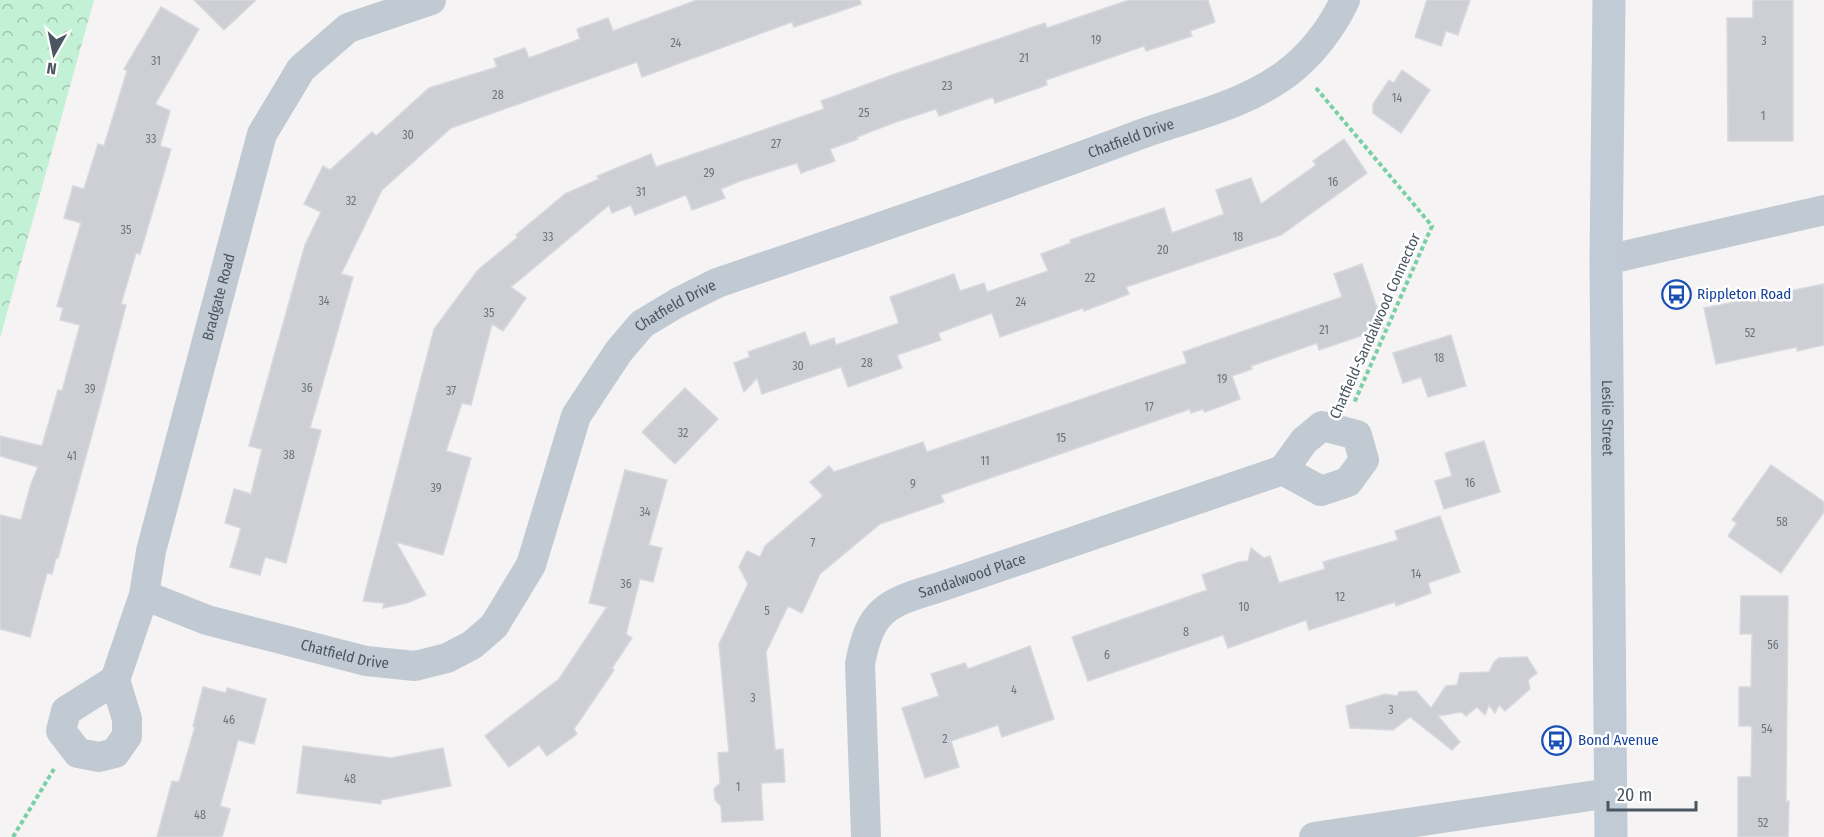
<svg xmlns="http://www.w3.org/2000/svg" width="1824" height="837" font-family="'Fira Sans Condensed',sans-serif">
<defs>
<pattern id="forest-crowns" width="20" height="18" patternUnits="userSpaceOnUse" patternTransform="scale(1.5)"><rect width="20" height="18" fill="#c3f1d5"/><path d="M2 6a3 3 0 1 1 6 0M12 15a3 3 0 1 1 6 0" fill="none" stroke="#a0c6b0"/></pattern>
</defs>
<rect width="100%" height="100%" fill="#f5f3f3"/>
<polygon fill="url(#forest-crowns)" points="0,0 94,0 0,338"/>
<g fill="#cdcfd5" stroke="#d7d9de" stroke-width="1.5">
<polygon points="194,0 256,0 224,30"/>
<polygon points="697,0 860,0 861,4 794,27 792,22 642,77 637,62 451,128 382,190 341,274 353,277 310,428 321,430 286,563 265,557 260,575 230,567 241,528 225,523 234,489 251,494 262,449 249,446 305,245 321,212 304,204 323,166 330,170 372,132 376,136 429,88 497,67 494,59 525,48 529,58 580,39 577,29 608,18 613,31"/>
<polygon points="1129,0 1208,0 1215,22 1190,31 1192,36 1146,51 1144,46 1046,80 1047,85 995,103 993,97 939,116 936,109 893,123 857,137 858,139 830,149 835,161 801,173 797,163 740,181 721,189 725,198 692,210 686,195 635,215 631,205 612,213 609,205 511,287 526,298 503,331 492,324 471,405 462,403 446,451 471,458 443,555 396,542 426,595 407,603 383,608 384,603 363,601 434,329 478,270 518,237 516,235 565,194 599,179 597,176 651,154 656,167 824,109 821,101 892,75 1045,23 1047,28"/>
<polygon points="1427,0 1470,0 1458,35 1446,31 1441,46 1415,37"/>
<polygon points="1753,0 1793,0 1793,141 1728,141 1727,18 1753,18"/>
<polygon points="161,7 199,29 155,104 170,111 160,146 171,149 140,254 136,253 121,304 126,305 100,405 58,558 56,558 52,574 47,573 30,637 0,629 0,515 21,520 31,484 38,467 0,456 0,436 42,446 58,390 62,391 80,325 60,320 63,308 57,306 81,223 64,218 73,186 84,189 98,144 104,146 127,71 124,69"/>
<polygon points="1402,70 1430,90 1401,133 1373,113 1373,104 1389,80 1394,83"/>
<polygon points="1344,139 1367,173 1281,235 1126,287 1129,294 1084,311 1083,308 1000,337 992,313 938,333 941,340 897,355 902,368 848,387 841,367 762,394 757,378 744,392 734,363 750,357 748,352 805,332 810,346 834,338 836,345 899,323 890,297 954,274 960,291 984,283 987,292 1048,271 1041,254 1071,243 1070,240 1164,208 1172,233 1224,214 1216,190 1251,178 1261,204 1316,165 1313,161"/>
<polygon points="1362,264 1384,328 1319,350 1317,343 1251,366 1252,369 1232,376 1240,399 1205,412 1203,409 1191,413 1190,409 941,495 944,502 880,524 820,574 802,613 788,606 766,652 775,750 783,749 785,782 761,783 763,820 722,822 721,806 715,800 714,789 720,783 718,753 729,752 719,644 748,584 739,567 747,551 760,557 765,546 823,496 810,482 829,466 834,472 923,442 927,452 1187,363 1183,352 1342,297 1334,274"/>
<polygon points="1824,284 1824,345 1797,351 1797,347 1716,364 1704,308"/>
<polygon points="1451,335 1466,386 1428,397 1421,377 1403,383 1393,353"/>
<polygon points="685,388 718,419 675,464 642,432"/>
<polygon points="1484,441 1500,492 1444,509 1435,481 1452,476 1445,453"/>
<polygon points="1771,465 1824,502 1824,512 1781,573 1728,536 1737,523 1732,520"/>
<polygon points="625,470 667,480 649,545 662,548 653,582 640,579 626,634 632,638 612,668 614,670 574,729 577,734 547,756 539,745 509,767 485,736 559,679 607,607 589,603"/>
<polygon points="1440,516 1460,572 1428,583 1431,593 1396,606 1395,602 1309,630 1306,620 1228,648 1223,635 1088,681 1072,637 1207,590 1202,575 1239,562 1248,561 1251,548 1264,558 1270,556 1279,583 1325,569 1323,562 1398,540 1395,531"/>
<polygon points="1741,596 1788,596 1786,802 1789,801 1788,837 1738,837 1738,777 1751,777 1752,726 1739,726 1739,687 1751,687 1752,634 1740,634"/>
<polygon points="1030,646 1054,719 1002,737 998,725 951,741 959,767 925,778 902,708 939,696 931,674 965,663 968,669"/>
<polygon points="1527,657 1537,673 1528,680 1530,689 1505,711 1499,705 1495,713 1489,705 1485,715 1477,707 1466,716 1461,712 1438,716 1460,742 1452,750 1410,717 1393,730 1350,728 1346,706 1385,694 1397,696 1399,692 1416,691 1431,708 1446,686 1457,685 1460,673 1489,672 1494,662 1499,658"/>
<polygon points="203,687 226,693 227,688 266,699 254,744 238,740 220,806 230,809 222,837 157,837 172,781 179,782 195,727 193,726"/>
<polygon points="303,746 391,758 443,748 451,786 381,800 381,804 297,793"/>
</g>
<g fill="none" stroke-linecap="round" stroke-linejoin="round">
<g stroke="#7ad0a6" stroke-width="4" stroke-dasharray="4.5 3" stroke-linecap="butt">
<polyline points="1316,88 1432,226 1354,403"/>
<polyline points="13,837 54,769"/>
</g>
<g stroke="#c1cad2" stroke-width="30">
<polyline points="1606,260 1824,210"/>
<path id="s1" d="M 144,595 L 207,620 L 366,661 L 415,666 L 447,658 L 472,645 L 494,626 L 531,565 L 576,416 L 595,387 L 619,351 L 642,324 L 677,303 L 717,283 C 857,235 998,188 1136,136 C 1187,117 1241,107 1286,74 C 1311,55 1332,28 1345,0"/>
<path id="s2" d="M 115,680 L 127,719 L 127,736 L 115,753 L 99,757 L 78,753 L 61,731 L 66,711 L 115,680 L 144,595 L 151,551 L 262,134 L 301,69 L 348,28 L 431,0"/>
<path id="s3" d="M 866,837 L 860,664 C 870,610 886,603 937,588 L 1283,470 L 1304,441 L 1322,426 L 1357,435 L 1364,460 L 1348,482 L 1321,491 L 1283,470"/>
<polyline points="1314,837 1610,793"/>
</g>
<path stroke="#c1cbd6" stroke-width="33" id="s4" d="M 1609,0 L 1606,260 L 1611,837"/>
</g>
<defs>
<symbol id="bus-ring" viewBox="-11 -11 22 22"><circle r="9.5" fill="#fff" stroke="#1a4fb4" stroke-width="1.5"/><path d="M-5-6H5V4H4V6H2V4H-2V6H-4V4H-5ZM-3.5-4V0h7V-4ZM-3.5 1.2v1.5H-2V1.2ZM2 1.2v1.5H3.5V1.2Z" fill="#1a4fb4"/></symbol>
</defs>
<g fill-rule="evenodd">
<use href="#bus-ring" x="1660" y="278" width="33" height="33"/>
<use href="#bus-ring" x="1540" y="724" width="33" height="33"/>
</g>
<g text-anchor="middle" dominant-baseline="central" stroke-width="5" stroke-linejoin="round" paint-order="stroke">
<g font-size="12" fill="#6b747e">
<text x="1096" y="40">19</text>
<text x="1764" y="41">3</text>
<text x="676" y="43">24</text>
<text x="1024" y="58">21</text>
<text x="156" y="61">31</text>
<text x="947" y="86">23</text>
<text x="498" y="95">28</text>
<text x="1397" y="98">14</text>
<text x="864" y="113">25</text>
<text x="1763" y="116">1</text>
<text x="408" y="135">30</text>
<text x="151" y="139">33</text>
<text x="776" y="144">27</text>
<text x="709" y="173">29</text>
<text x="1333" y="182">16</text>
<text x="641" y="192">31</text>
<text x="351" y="201">32</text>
<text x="126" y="230">35</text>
<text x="548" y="237">33</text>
<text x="1238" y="237">18</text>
<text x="1163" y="250">20</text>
<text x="1090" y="278">22</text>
<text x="324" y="301">34</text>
<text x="1021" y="302">24</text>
<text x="489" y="313">35</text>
<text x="1324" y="330">21</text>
<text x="1750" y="333">52</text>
<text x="1439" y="358">18</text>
<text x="867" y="363">28</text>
<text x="798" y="366">30</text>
<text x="1222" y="379">19</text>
<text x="307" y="388">36</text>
<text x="90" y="389">39</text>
<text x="451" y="391">37</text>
<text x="1149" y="407">17</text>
<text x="683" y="433">32</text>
<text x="1061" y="438">15</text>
<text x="289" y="455">38</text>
<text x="72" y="456">41</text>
<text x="985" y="461">11</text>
<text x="1470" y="483">16</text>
<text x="913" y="484">9</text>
<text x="436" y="488">39</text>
<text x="645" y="512">34</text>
<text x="1782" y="522">58</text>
<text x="813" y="543">7</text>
<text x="1416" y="574">14</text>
<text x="626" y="584">36</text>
<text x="1340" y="597">12</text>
<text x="1244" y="607">10</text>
<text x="767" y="611">5</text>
<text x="1186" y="632">8</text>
<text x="1773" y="645">56</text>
<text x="1107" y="655">6</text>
<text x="1014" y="690">4</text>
<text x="753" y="698">3</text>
<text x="1391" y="710">3</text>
<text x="229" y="720">46</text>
<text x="1767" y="729">54</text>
<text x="945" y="739">2</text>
<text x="350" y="779">48</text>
<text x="738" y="787">1</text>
<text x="200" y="815">48</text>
<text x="1763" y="823">52</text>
</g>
<g font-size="15" fill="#4a5661" stroke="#fff">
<text stroke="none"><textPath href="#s1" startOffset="1236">Chatfield Drive</textPath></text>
<text stroke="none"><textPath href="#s2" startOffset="620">Bradgate Road</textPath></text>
<text stroke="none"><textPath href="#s1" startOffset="750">Chatfield Drive</textPath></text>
<text transform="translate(1375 326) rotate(-66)">Chatfield-Sandalwood Connector</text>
<text stroke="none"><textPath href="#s4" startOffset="418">Leslie Street</textPath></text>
<text stroke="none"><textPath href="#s3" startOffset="328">Sandalwood Place</textPath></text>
<text stroke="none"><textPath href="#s1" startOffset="210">Chatfield Drive</textPath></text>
</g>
<g font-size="15" fill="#164399" stroke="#fff" text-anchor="start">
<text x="1697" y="294">Rippleton Road</text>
<text x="1578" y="740">Bond Avenue</text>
</g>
</g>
<g transform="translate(54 54) rotate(189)" stroke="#ffffff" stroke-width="4.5" paint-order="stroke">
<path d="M0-4.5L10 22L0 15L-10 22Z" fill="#4a5661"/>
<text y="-9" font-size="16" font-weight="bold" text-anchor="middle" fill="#4a5661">N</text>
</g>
<path d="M1608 801v9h88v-9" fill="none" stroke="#4a5661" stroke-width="3"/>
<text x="1617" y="801" font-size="18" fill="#4a5661" stroke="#ffffff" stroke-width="4.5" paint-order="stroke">20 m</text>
</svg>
